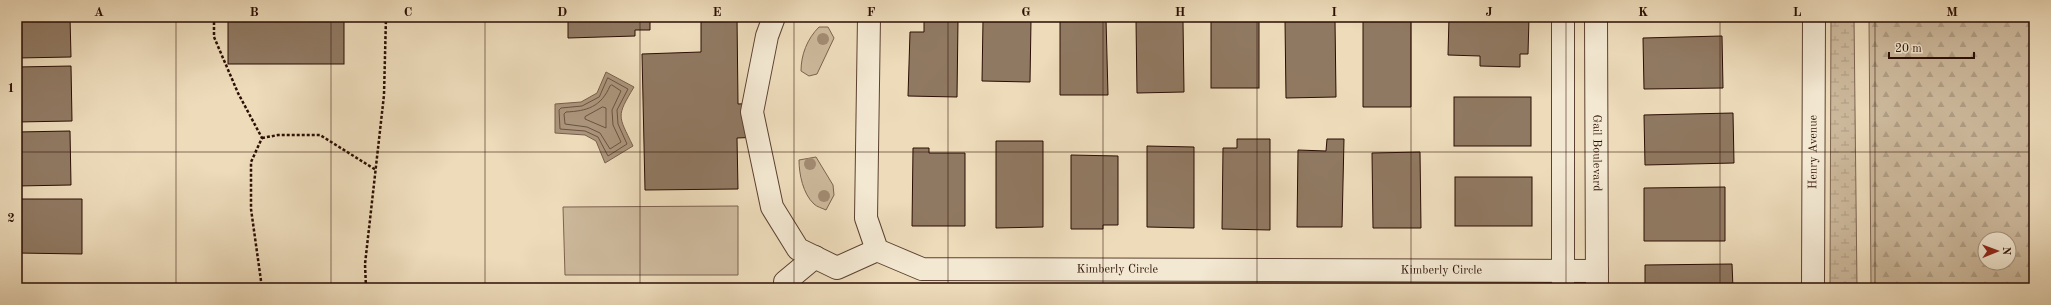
<svg xmlns="http://www.w3.org/2000/svg" width="2051" height="305" font-family="'Old Standard TT',serif">
<defs>
<pattern id="forest-firs" width="22" height="20" patternUnits="userSpaceOnUse"><rect width="22" height="20" fill="#ccb89b"/><path d="M5 1l3.5 6h-7zM16 11l3.5 6h-7z" fill="#af9d84"/></pattern>
<pattern id="wetland-marsh" width="20" height="14" patternUnits="userSpaceOnUse"><rect width="20" height="14" fill="#ccb89b"/><path d="M1 5h8M5 5V1M11 12h8M15 12V8" fill="none" stroke="#af9d84"/></pattern>
</defs>
<rect width="100%" height="100%" fill="#eddbba"/>
<filter id="stains"><feTurbulence type="fractalNoise" baseFrequency=".005" numOctaves="4"/><feColorMatrix values="0 0 0 0 .2 0 0 0 0 .09 0 0 0 0 .02 0 0 0 .5 -.17"/></filter>
<radialGradient id="worn" r=".72"><stop offset=".6" stop-color="#630" stop-opacity="0"/><stop offset="1" stop-color="#630" stop-opacity=".3"/></radialGradient>
<g fill="#ccb89b" stroke="#7c634f">
<path d="M 819,27 L 828,27 L 834,38 L 817,74 L 809,76 L 801,71 C 801,55 807,39 819,27 Z"/>
<path d="M 816,157 L 833,185 L 834,195 L 826,210 C 822,208 817,207 814,204 C 803,194 799,174 799,160 Z"/>
<polygon points="738,206 738,275 565,275 563,207"/>
</g>
<path fill="url(#forest-firs)" stroke="#7c634f" fill-rule="evenodd" d="M 1869,17 L 2034,17 L 2034,288 L 1871,288 ZM 1985,239 L 2009,239 L 2009,263 L 1985,263 Z"/>
<polygon fill="url(#wetland-marsh)" stroke="#7c634f" points="1831,17 1854,17 1857,288 1830,288"/>
<path fill="#ab957c" stroke="#785f4c" d="M 606,72 L 634,87 C 616,117 618,115 633,146 L 605,163 L 596,141 L 585,135 L 555,133 L 555,104 L 581,102 L 597,93 Z"/>
<g fill="none" stroke-linecap="round" stroke-linejoin="round">
<g stroke="#6b5240" stroke-width="1">
<polygon points="608,78 628,89 617,110 618,124 627,144 608,156 598,137 585,131 560,129 559,110 561,108 582,106 599,97"/>
<path d="M 612,85 L 621,91 L 612,110 L 613,125 L 621,142 L 610,149 L 600,133 L 587,127 L 565,124 L 564,114 L 566,112 C 587,111 601,107 610,86 Z"/>
<polygon points="603,107 606,108 606,128 585,119 585,117"/>
</g>
</g>
<g fill="#907962" stroke="#2b0e03">
<polygon points="17,17 70,17 71,57 17,58"/>
<rect x="228" y="17" width="116" height="47"/>
<polygon points="568,17 650,17 650,30 635,30 635,36 568,38"/>
<polygon points="701,17 737,17 738,104 762,103 762,137 737,138 738,189 645,190 642,54 701,52"/>
<polygon points="1449,17 1529,17 1528,54 1520,54 1520,67 1480,66 1480,56 1448,55"/>
<polygon points="924,19 958,20 957,97 908,96 910,32 924,32"/>
<polygon points="1106,19 1108,95 1060,95 1060,20"/>
<rect x="1211" y="19" width="48" height="69"/>
<polygon points="1411,19 1411,107 1363,107 1363,20"/>
<polygon points="983,20 1031,21 1030,82 982,81"/>
<polygon points="1335,20 1336,97 1286,98 1285,21"/>
<polygon points="1136,21 1183,21 1184,92 1137,93"/>
<polygon points="1722,36 1723,88 1644,89 1643,38"/>
<polygon points="71,66 72,121 17,122 17,67"/>
<rect x="1454" y="97" width="77" height="49"/>
<polygon points="1733,113 1734,163 1645,165 1644,115"/>
<polygon points="70,131 71,185 17,186 17,132"/>
<polygon points="1237,139 1270,139 1270,230 1222,229 1223,148 1237,148"/>
<polygon points="1327,139 1344,139 1342,227 1297,227 1298,150 1326,151"/>
<polygon points="996,141 1043,141 1043,227 996,228"/>
<polygon points="1147,146 1194,147 1194,228 1147,227"/>
<polygon points="913,148 929,148 929,153 965,153 965,226 912,226"/>
<polygon points="1420,152 1421,228 1373,228 1372,153"/>
<polygon points="1071,155 1118,156 1118,225 1103,225 1103,229 1071,229"/>
<rect x="1455" y="177" width="77" height="49"/>
<polygon points="1725,187 1725,241 1644,241 1644,188"/>
<polygon points="17,199 82,199 82,254 17,253"/>
<polygon points="1732,264 1733,288 1645,288 1645,265"/>
</g>
<g fill="none" stroke-linecap="round" stroke-linejoin="round">
<defs>
<g id="minor">
<polyline points="774,17 767,36 752,112 772,207 798,249 837,268 877,250"/>
<path id="s1" d="M 869,17 L 866,218 L 877,250 L 922,269 L 1597,271"/>
<path id="s2" d="M 1596,17 L 1597,288"/>
<polyline points="785,288 785,282 815,257"/>
<polyline points="1563,288 1563,17"/>
<path id="s3" d="M 1813,288 L 1814,17"/>
</g>
</defs>
<use href="#minor" stroke="#5c4131" stroke-width="24"/>
<g stroke="#2b0e03" stroke-width="2.5" stroke-dasharray="3 2" stroke-linecap="butt">
<polyline points="214,17 214,37 238,93 262,138 251,162 251,209 262,288"/>
<polyline points="262,138 278,135 320,135 376,170"/>
<polyline points="366,288 365,264 384,95 386,17"/>
</g>
<use href="#minor" stroke="#f3e8d2" stroke-width="22"/>
</g>
<g fill="#a18b72">
<circle cx="823" cy="39" r="6"/>
<circle cx="810" cy="164" r="6"/>
<circle cx="824" cy="196" r="6"/>
</g>
<path fill="none" stroke="#2b0e03" stroke-width="1" stroke-opacity="0.55" d="M 176,17 L 176,288M 331,17 L 331,288M 485,17 L 485,288M 640,17 L 640,288M 794,17 L 794,288M 948,17 L 948,288M 1103,17 L 1103,288M 1257,17 L 1257,288M 1411,17 L 1411,288M 1566,17 L 1566,288M 1720,17 L 1720,288M 1875,17 L 1875,288M 17,152 L 2034,152"/>
<g text-anchor="middle" dominant-baseline="central" stroke-width="4" stroke-linejoin="round" paint-order="stroke">
<g font-size="12" fill="#2b0e03" stroke="#f3e8d2">
<text stroke="none"><textPath href="#s3" startOffset="136">Henry Avenue</textPath></text>
<text stroke="none"><textPath href="#s2" startOffset="136">Gail Boulevard</textPath></text>
<text stroke="none"><textPath href="#s1" startOffset="479">Kimberly Circle</textPath></text>
<text stroke="none"><textPath href="#s1" startOffset="803">Kimberly Circle</textPath></text>
</g>
</g>
<rect width="2051" height="305" fill="none" stroke="#eddbba" stroke-width="44"/>
<g transform="translate(1997 251) rotate(89)"><circle r="19" fill="#f3e8d2" stroke="#a3917f"/>
<path d="M0-3L7 15L0 10L-7 15Z" fill="#8f2418"/>
<text y="-6" font-size="11" font-weight="bold" text-anchor="middle" fill="#2b0e03">N</text>
</g>
<path d="M1889 52v6h85v-6" fill="none" stroke="#2b0e03" stroke-width="2"/>
<text x="1895" y="52" font-size="12" fill="#2b0e03" stroke="#f3e8d2" stroke-width="3" paint-order="stroke">20 m</text>
<rect x="22" y="22" width="2007" height="261" fill="none" stroke="#2b0e03" stroke-width="1.5"/>
<g font-size="13" text-anchor="middle" font-weight="bold" fill="#2b0e03">
<text x="99" y="16">A</text>
<text x="254" y="16">B</text>
<text x="408" y="16">C</text>
<text x="562" y="16">D</text>
<text x="717" y="16">E</text>
<text x="871" y="16">F</text>
<text x="1026" y="16">G</text>
<text x="1180" y="16">H</text>
<text x="1334" y="16">I</text>
<text x="1489" y="16">J</text>
<text x="1643" y="16">K</text>
<text x="1797" y="16">L</text>
<text x="1952" y="16">M</text>
<text x="11" y="92">1</text>
<text x="11" y="222">2</text>
</g>
<rect width="100%" height="100%" filter="url(#stains)"/>
<rect width="100%" height="100%" fill="url(#worn)"/>
</svg>
